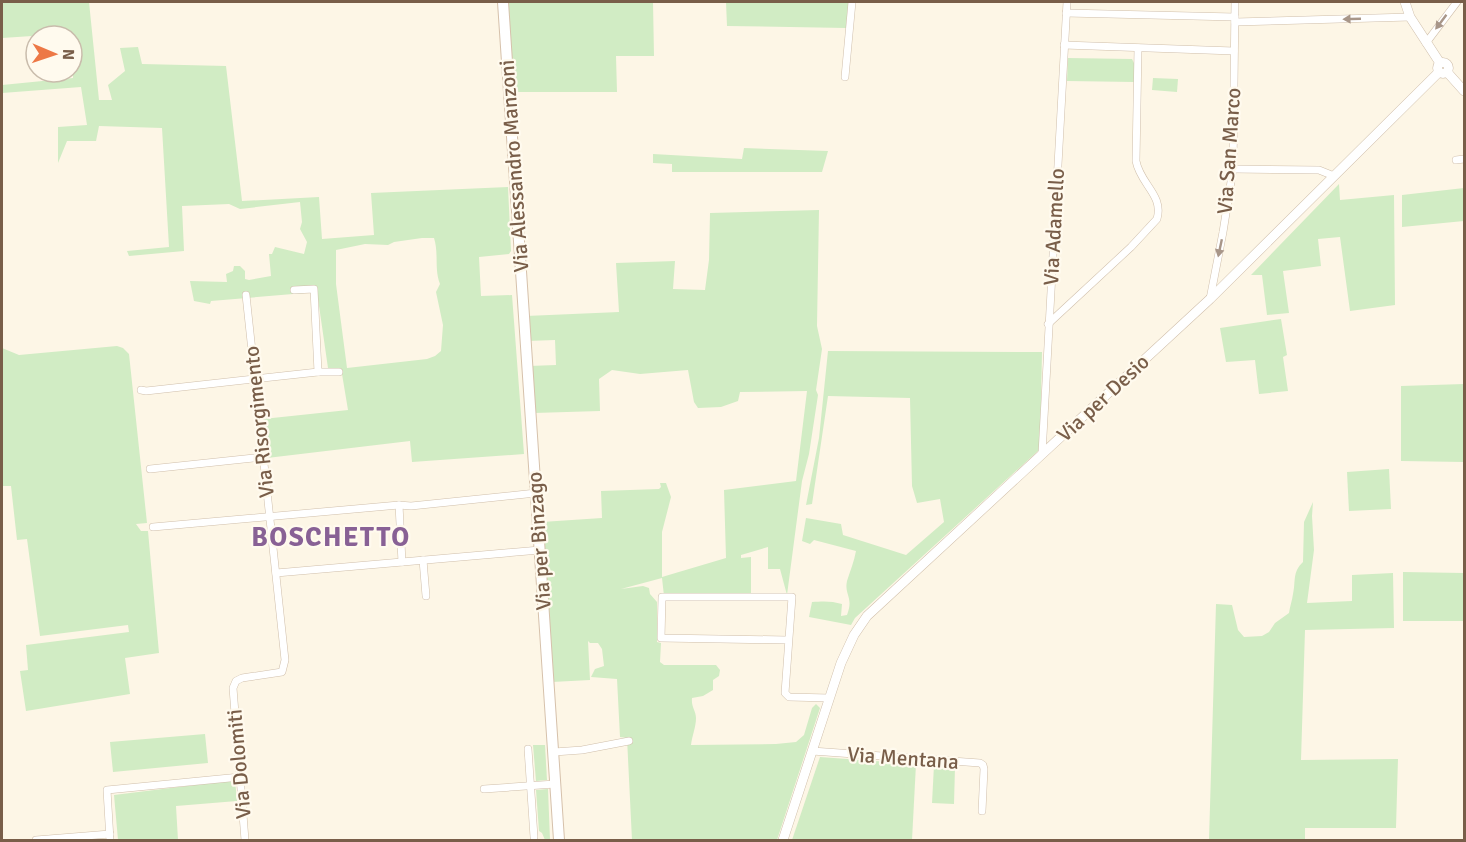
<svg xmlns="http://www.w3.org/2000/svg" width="1466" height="842" font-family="Signika,sans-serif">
<rect width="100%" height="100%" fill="#fdf6e6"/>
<g fill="#d1ecc4" fill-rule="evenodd">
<path d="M 2,2 L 89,2 L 99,100 L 112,100 L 108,85 L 125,71 L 120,48 L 138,47 L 142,64 L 226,66 L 242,201 L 319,197 L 322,239 L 374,235 L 371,193 L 508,187 L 511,251 L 509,254 L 479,257 L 481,296 L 512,295 L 524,454 L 412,462 L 410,441 L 267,458 L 263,419 L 348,410 L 341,368 L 328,368 L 317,292 L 211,301 L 210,304 L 194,301 L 190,281 L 227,282 L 226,274 L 233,271 L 234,266 L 240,266 L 245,271 L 245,279 L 249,280 L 271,276 L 269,254 L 272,254 L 275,247 L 304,254 L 307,242 L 300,229 L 302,222 L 300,202 L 240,209 L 229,204 L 182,206 L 184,251 L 129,256 L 127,251 L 169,247 L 162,128 L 99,126 L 96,141 L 67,141 L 58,163 L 58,127 L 87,125 L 81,87 L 2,93 L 2,85 L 73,78 L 72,36 L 36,36 L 36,53 L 34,54 L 32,36 L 2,38 ZM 422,238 L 434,238 C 439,254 434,269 440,284 L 436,292 L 443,325 L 441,351 L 435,356 L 427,359 L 347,368 L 336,284 L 336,250 L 365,244 L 388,245 L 394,242 Z"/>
<polygon points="507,2 653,2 654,56 616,56 617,92 512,92"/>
<polygon points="726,2 849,2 846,28 727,26"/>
<polygon points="1068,58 1132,59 1134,63 1134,82 1067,81"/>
<polygon points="1153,78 1178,79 1177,92 1152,90"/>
<polygon points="744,148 828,151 822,172 672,172 672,164 653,163 653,154 742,159"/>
<polygon points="1339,184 1340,200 1394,195 1395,305 1350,311 1340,237 1318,239 1321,266 1283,271 1289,313 1267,315 1262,275 1251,275"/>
<polygon points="1464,188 1464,221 1402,227 1402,195"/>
<path d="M 819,210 L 817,326 L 822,349 L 816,390 L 818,395 L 809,454 L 802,481 L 787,595 L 780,569 L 768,569 L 768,547 L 741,555 L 741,558 L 751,557 L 751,595 L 664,596 L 662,578 L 621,589 L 643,586 L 649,588 L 650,594 L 657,602 L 657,642 L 661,643 L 660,662 L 664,665 L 716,665 L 720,670 L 719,676 L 713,680 L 713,690 L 703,696 L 692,698 C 691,707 696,711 696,718 C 696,727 692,736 691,745 L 776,744 L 796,742 L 804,735 L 812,708 L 816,704 L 820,708 L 777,840 L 632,840 L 627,738 L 620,737 L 617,679 L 591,677 L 595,669 L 604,666 L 602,649 L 598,643 L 590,643 L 588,641 L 590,680 L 552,682 L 542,522 L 602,518 L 601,491 L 659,489 L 661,487 L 660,483 L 666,483 L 671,497 L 662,532 L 662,577 L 726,558 L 724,490 L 796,481 L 807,391 L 740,392 L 738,401 L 721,407 L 698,408 L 694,402 L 688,370 L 640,374 L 612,370 L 599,379 L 600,411 L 534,413 L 529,366 L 556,365 L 555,340 L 527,341 L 526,316 L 619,312 L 616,263 L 675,261 L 673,289 L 705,290 L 709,260 L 710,213 Z"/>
<polygon points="1281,319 1287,355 1283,357 1288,391 1259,394 1255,360 1226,362 1220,328"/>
<polygon points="117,346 123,348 129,354 147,523 136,524 141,531 148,531 159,653 125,658 130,694 26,711 20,671 28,670 26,645 129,632 128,625 40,636 27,539 17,540 11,486 2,486 2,348 19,355"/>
<path d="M 828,351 L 1042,352 L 1040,449 L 855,618 L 851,625 L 809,617 L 812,602 C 824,601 832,601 842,604 L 841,616 L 847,615 C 854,597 844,595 847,581 C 850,571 854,562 856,551 L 814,540 L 810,544 L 802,541 L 806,518 L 841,524 L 843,535 L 906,555 L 944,522 L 940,499 L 917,503 L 912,486 L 910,398 L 828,396 L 812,504 L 806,505 L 819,438 Z"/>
<polygon points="1464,384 1464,462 1401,461 1401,386"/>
<polygon points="1389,469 1391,509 1349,511 1347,472"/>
<path d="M 1313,502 L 1312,516 L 1314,550 L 1307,603 L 1352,601 L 1352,575 L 1393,573 L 1394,628 L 1305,630 L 1301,760 L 1398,759 L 1396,828 L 1305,828 L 1305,840 L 1209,840 L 1216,604 L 1232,605 L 1238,630 L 1244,637 L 1262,636 L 1269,632 L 1275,623 L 1289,613 C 1290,606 1292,601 1293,594 C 1296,582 1292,572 1303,562 L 1304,522 Z"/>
<polygon points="1403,572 1464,573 1464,621 1403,621"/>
<polygon points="205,734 208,763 113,772 110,742"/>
<polygon points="533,745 545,745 547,780 536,781"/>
<polygon points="820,757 916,764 912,840 792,840"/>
<polygon points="934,765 955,767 954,804 932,803"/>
<polygon points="235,780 237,801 176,806 178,840 118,840 114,795"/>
<polygon points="548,789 550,840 545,840 542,833 539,831 536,790"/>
</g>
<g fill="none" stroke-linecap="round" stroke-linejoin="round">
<defs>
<g id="minor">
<polyline points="1066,13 1235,17"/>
<polyline points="1235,22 1410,17"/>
<polyline points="1426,43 1457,2"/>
<polyline points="1064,45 1234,51"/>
<polyline points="845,77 852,2"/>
<polyline points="1456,160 1464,159"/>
<polyline points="1233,169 1319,170 1334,176"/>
<polyline points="1210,299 1223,232 1233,169 1235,2"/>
<path d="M 1048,324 L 1131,247 L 1157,219 C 1164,195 1140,184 1136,161 L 1138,48"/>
<polyline points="318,372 339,372"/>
<polyline points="141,390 146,391 318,372 314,289 294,290"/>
<polyline points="1042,454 1067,2"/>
<polyline points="150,469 263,457"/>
<polyline points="399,505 402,562"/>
<polyline points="153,527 399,505 411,506 536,493"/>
<polyline points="423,560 426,596"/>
<polyline points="276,573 540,550"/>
<polyline points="787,640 661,638 662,597 792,597 785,693 789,697 829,698"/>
<polyline points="528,749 534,837"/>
<polyline points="812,751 980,763 983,765 984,769 982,811"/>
<polyline points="554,752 582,750 629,741"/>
<polyline points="484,789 555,784"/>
<polyline points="36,840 110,834"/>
<polyline points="110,840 107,790 240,777"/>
<polyline points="245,840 233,688 236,681 242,678 282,672 285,660 246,295"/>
</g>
<g id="tertiary">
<polyline points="1405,2 1410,17 1440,63"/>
<circle cx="1443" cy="68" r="5.5"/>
<polyline points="1447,72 1464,91"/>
<polyline points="783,840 841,663 854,635 867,616 1210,299 1439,72"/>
</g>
<polyline id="secondary" points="503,2 559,840"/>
</defs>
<use href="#minor" stroke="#d0bfab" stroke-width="8"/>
<use href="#tertiary" stroke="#d0bfab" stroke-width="10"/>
<use href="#secondary" stroke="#d6c1ab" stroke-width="12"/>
<use href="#minor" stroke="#fff" stroke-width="7"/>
<use href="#tertiary" stroke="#fff" stroke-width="9"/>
<use href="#secondary" stroke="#fff" stroke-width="10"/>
</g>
<defs><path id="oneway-solid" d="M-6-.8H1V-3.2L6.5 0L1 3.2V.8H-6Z" transform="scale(1.5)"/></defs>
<g fill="#a89689">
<use href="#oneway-solid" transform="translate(1352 19) rotate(178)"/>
<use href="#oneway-solid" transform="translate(1441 22) rotate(127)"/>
<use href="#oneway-solid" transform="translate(1220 248) rotate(102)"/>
</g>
<g text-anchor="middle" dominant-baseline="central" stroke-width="4.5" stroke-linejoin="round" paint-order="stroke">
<g font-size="21" fill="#795e49" stroke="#fffaee">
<text transform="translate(1229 151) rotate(-86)">Via San Marco</text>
<text transform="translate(514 166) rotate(-94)">Via Alessandro Manzoni</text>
<text transform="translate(1054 227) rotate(-87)">Via Adamello</text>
<text transform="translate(1103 398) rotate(-43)">Via per Desio</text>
<text transform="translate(259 422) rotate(-96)">Via Risorgimento</text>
<text transform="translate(539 541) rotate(-94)">Via per Binzago</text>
<text transform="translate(903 758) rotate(4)">Via Mentana</text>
<text transform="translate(239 764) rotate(-95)">Via Dolomiti</text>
</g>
<g font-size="27" font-weight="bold" letter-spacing="1.5" fill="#886195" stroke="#fffaee">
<text x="331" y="537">BOSCHETTO</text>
</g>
</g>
<rect width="1466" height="842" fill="none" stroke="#795e49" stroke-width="6"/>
<g transform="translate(54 54) rotate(92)"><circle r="28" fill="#fffaee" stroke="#c9bcac" stroke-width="1.5"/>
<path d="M0-4.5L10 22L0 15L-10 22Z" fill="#ed7846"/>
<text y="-9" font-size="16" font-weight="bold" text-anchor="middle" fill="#795e49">N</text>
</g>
</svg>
